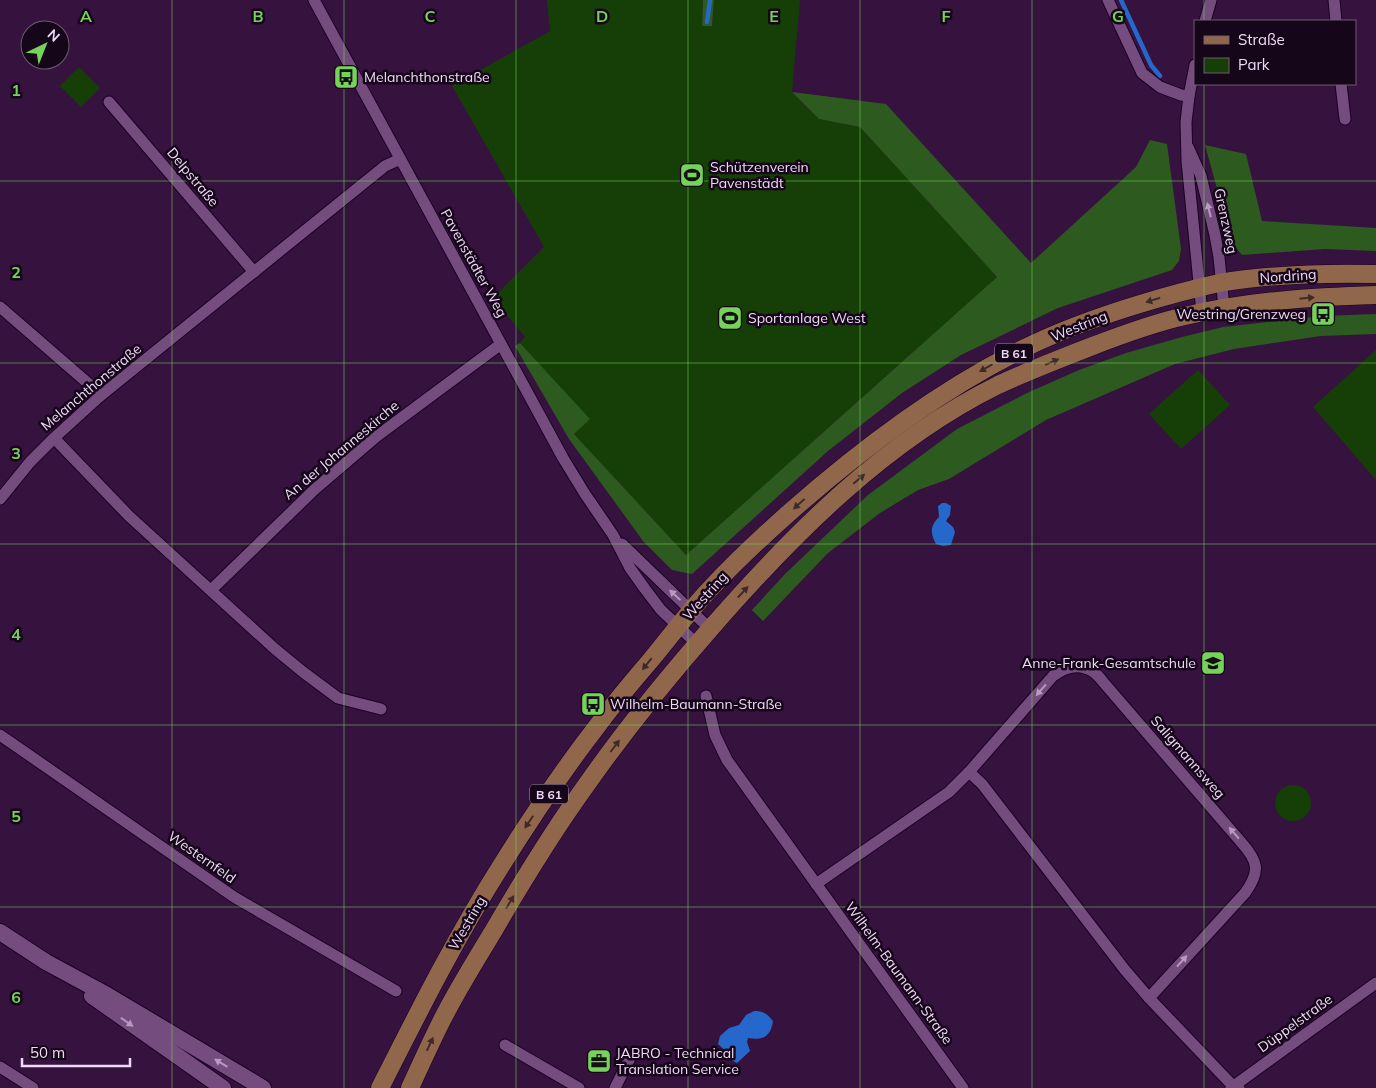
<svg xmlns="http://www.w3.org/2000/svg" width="1376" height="1088" font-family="Mulish,sans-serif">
<rect width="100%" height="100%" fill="#36123f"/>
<g fill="#163f07">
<polygon points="547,0 703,0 702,26 712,26 714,0 800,0 792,92 819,119 860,127 997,277 686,555 574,434 589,419 520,343 525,337 493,298 544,247 452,86 550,31"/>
<polygon points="79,67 100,88 81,107 60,86"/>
<polygon points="1376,350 1376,480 1313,407"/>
<polygon points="1198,370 1230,405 1181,449 1149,414"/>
<circle cx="1293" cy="803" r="18"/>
</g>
<g fill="#2d5a1f">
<polygon points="703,0 714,0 712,26 702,26"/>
<polygon points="792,92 886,104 1031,263 1136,167 1150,140 1167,144 1181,249 1179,261 1172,270 1058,308 961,355 902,393 828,451 692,574 672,570 643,541 569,439 515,346 520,343 590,419 574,434 686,555 997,277 860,127 819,119"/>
<polygon points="1205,145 1246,154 1262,221 1376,228 1376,251 1325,249 1242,255 1232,243"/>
<polygon points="1376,314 1376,334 1321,336 1234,349 1175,364 1046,420 949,479 918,490 880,513 828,553 763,621 752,610 785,574 868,495 957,429 1027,393 1079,370 1126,353 1182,337 1223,327 1322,316"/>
</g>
<g fill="#2567cb">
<path d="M 942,503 L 946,503 L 951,506 L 950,515 L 946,521 L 953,527 L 955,532 L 951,545 L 943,546 L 936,544 C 930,533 930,526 939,517 L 938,506 Z"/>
<path d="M 754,1011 C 764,1011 767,1014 773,1021 C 771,1036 763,1041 748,1038 L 747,1042 L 750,1051 L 737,1063 L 729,1059 L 731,1056 L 718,1044 L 720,1036 L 729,1028 L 739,1025 L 746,1015 Z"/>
</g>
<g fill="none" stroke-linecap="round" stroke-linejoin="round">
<g stroke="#2567cb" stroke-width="4.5">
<polyline points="1121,0 1151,65 1160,76"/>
<polyline points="707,22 710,0"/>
</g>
<defs>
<g id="street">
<polyline points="314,0 563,458 585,494 613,535 630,568 645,589 661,610 697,644"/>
<polyline points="1108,0 1142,73 1160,87 1181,95 1189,96"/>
<polyline points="1334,0 1336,21"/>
<polyline points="1205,21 1211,0"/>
<polyline points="1195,65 1189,96 1186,122 1187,161 1202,313"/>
<polyline points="1341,84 1345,119"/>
<polyline points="109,102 254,272"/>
<polyline points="1188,147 1201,176 1215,235 1219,257 1224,308"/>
<polyline points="0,307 90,385 99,397"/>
<polyline points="54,438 129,516 275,649 303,672 338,698 381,709"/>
<polyline points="0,499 30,462 54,438 99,397 385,166 400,159"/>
<polyline points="622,544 710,629"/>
<polyline points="211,590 315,489 377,436 501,344"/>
<polyline points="706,696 715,735 727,760 963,1088"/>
<polyline points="0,735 234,897 396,991"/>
<polyline points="969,772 982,784 1125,970 1149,998 1233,1086 1239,1088"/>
<path d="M 816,884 L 949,792 L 969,772 L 1053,676 C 1065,667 1079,663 1092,671 C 1097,674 1101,679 1104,683 L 1241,842 C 1258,861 1261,871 1245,893 L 1149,998"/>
<polyline points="505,1045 579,1088"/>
<polyline points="0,1067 33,1088"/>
<polyline points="615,1088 631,1056"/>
<polyline points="1231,1088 1376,983"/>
</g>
<g id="secondary">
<polyline points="0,932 46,962 107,995 263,1088"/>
<polyline points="92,996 223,1088"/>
</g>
<g id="primary">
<path d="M 380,1088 C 418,1013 456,937 501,866 C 531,818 563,770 598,725 C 614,703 632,682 650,661 C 670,637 689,611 711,588 C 736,561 763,536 790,512 C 858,452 931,396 1013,354 C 1053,333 1097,317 1140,304 C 1166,296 1192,289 1219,283 C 1271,274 1324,273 1376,274"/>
<path d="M 410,1088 C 420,1066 430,1044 441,1022 C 457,990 476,960 494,930 C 523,880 553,831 587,784 C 625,730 667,678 711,628 C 793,534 885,441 998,385 C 1028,371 1059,359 1090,347 C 1121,335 1153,323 1185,316 C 1247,301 1312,297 1376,295"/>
</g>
</defs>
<use href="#street" stroke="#1c0025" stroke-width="13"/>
<use href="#secondary" stroke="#1c0025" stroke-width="18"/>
<use href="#primary" stroke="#1c0025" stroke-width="19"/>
<use href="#street" stroke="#744d7e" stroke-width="11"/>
<use href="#secondary" stroke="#744d7e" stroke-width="16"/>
<use href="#primary" stroke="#91674b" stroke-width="18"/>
</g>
<defs><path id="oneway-solid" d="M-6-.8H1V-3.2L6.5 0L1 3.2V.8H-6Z" transform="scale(1.25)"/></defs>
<g fill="#b89ac0">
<use href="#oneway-solid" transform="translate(1209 210) rotate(-104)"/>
<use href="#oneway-solid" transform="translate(675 595) rotate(-137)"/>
<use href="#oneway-solid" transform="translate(1041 690) rotate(131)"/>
<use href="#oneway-solid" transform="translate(1234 833) rotate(-131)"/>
<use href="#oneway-solid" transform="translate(1182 961) rotate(-48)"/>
<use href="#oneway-solid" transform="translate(127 1022) rotate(35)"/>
<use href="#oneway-solid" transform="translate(221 1063) rotate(-149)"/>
</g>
<g fill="#40292a">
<use href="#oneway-solid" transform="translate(1307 298) rotate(-6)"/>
<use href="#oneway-solid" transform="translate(1153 300) rotate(163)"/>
<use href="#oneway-solid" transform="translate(1052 362) rotate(-23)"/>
<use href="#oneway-solid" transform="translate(986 368) rotate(150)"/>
<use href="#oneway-solid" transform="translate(859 479) rotate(-40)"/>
<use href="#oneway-solid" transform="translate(799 504) rotate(138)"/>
<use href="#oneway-solid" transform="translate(743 592) rotate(-47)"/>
<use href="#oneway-solid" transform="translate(647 664) rotate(129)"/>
<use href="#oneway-solid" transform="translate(615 746) rotate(-53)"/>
<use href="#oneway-solid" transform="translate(529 822) rotate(124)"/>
<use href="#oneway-solid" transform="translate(510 902) rotate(-59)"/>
<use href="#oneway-solid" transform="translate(430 1044) rotate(-65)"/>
</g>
<path fill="none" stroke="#76d25a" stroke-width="1" stroke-opacity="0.55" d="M 172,0 L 172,1088M 344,0 L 344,1088M 516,0 L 516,1088M 688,0 L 688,1088M 860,0 L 860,1088M 1032,0 L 1032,1088M 1204,0 L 1204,21M 1204,84 L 1204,1088M 0,181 L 1376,181M 0,363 L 1376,363M 0,544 L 1376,544M 0,725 L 1376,725M 0,907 L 1376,907"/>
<defs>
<symbol id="bus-square" viewBox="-11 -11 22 22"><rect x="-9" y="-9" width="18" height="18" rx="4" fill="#76d25a" stroke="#150719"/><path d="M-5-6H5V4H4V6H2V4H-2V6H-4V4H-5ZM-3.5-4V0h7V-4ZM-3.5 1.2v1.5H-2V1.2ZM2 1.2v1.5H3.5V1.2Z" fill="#111"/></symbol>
<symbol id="stadium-square" viewBox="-11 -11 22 22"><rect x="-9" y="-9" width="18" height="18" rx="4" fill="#76d25a" stroke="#150719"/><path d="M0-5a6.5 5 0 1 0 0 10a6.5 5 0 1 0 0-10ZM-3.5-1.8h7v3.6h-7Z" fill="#111"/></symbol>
<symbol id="school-square" viewBox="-11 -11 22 22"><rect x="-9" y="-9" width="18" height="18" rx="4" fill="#76d25a" stroke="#150719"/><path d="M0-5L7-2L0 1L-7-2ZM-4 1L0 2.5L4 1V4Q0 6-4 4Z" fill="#111"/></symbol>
<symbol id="office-square" viewBox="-11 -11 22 22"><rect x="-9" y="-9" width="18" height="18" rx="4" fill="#76d25a" stroke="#150719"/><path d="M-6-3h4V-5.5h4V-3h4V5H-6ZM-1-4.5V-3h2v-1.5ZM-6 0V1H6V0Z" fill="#111"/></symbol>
</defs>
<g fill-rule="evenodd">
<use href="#bus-square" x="332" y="63" width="28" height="28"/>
<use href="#stadium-square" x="678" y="161" width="28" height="28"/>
<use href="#bus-square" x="1309" y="300" width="28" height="28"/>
<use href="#stadium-square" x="716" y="304" width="28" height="28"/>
<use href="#school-square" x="1199" y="649" width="28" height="28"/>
<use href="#bus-square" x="579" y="690" width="28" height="28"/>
<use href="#office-square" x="585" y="1047" width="28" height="28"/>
</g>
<g text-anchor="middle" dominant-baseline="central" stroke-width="5" stroke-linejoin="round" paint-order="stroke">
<g fill="#150719" stroke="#ae9ab4" stroke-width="1">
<rect x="995" y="343.5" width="38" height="19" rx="4"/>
<rect x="530" y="784.5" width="38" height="19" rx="4"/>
</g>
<g font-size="12" font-weight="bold" fill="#efd9f6">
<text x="1014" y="353">B 61</text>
<text x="549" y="794">B 61</text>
</g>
<g font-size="14" fill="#efd9f6" stroke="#150719" text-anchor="start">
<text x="364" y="77">Melanchthonstraße</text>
<text x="710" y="167">Schützenverein<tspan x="710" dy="16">Pavenstädt</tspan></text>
<text x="1306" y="314" text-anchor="end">Westring/Grenzweg</text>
<text x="748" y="318">Sportanlage West</text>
<text x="1196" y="663" text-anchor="end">Anne-Frank-Gesamtschule</text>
<text x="610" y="704">Wilhelm-Baumann-Straße</text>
<text x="616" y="1053">JABRO - Technical<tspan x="616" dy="16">Translation Service</tspan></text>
</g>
<g font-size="14" fill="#efd9f6" stroke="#150719">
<text transform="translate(193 177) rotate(50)">Delpstraße</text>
<text transform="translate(1226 221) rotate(78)">Grenzweg</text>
<text transform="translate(474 263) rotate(61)">Pavenstädter Weg</text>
<text transform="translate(1288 276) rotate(-4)">Nordring</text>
<text transform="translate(1079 326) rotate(-22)">Westring</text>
<text transform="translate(91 387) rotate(-40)">Melanchthonstraße</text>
<text transform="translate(341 450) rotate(-40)">An der Johanneskirche</text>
<text transform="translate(705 596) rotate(-48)">Westring</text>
<text transform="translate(1188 757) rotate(49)">Saligmannsweg</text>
<text transform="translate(202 857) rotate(35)">Westernfeld</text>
<text transform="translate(467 923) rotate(-60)">Westring</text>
<text transform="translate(899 973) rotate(54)">Wilhelm-Baumann-Straße</text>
<text transform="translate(1295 1023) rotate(-36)">Düppelstraße</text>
</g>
</g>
<g font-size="16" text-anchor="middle" font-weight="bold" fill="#76d25a" stroke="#150719" stroke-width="5" stroke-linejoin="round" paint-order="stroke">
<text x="86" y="22">A</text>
<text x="258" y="22">B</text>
<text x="430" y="22">C</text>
<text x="602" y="22">D</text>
<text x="774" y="22">E</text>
<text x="946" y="22">F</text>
<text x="1118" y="22">G</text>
<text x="16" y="96">1</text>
<text x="16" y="278">2</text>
<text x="16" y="459">3</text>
<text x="16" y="640">4</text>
<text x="16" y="822">5</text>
<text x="16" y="1003">6</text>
</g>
<rect x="1194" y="20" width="162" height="65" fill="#150719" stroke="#6c5b71"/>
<rect x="1204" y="36" width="25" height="8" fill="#91674b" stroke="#6c5b71"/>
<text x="1238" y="45" font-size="15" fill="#efd9f6">Straße</text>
<rect x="1204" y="58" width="25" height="15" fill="#163f07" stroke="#6c5b71"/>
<text x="1238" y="70" font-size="15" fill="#efd9f6">Park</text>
<g transform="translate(45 45) rotate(43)"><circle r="24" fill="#150719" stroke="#6c5b71"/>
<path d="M0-4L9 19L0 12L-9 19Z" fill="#76d25a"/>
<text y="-8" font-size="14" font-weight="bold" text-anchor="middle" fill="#efd9f6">N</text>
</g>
<path d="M22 1058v8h108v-8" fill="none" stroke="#efd9f6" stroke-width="2.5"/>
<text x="30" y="1058" font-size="15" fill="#efd9f6" stroke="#150719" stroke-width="4" paint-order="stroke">50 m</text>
</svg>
